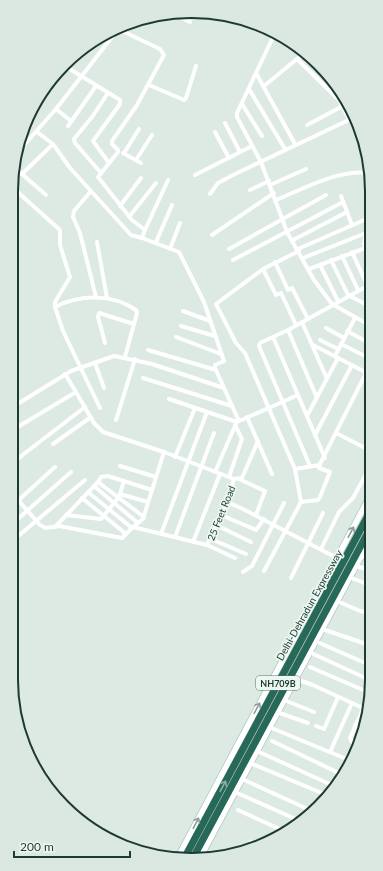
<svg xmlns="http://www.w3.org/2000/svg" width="383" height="871" font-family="Lato,sans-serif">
<rect width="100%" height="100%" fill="#dceae3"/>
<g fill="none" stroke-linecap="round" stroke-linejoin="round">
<defs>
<g id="secondary">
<polyline points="178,857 371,494"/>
<polyline points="200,858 372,536"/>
</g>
<g id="highway">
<polyline points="185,857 371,510"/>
<polyline points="193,858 372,525"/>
</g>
</defs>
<use href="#secondary" stroke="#aecbbf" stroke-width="7"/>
<use href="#highway" stroke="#bbc4c1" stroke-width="8"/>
<g stroke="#fff" stroke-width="4">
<polyline points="172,13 190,22"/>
<polyline points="154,18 155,19"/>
<polyline points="118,29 160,49 164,55 137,105 112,141 112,144 118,150 118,152 98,177 132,220 145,230 142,238 179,252 204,302 224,361 215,365 215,368 238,419 215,472"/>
<polyline points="275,33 237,113 237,117 261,162 287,232 314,280 332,304 371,326"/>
<polyline points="305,53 297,59 339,100 349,119"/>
<polyline points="65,66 120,100 120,104 93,141 109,163"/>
<polyline points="256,73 295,144"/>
<polyline points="149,85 184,100 186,98 196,66"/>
<polyline points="264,86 297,59"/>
<polyline points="249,89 285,149"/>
<polyline points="242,104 262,136"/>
<polyline points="56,109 71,121"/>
<polyline points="225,123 240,152"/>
<polyline points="307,125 343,106"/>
<polyline points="68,126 96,86"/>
<polyline points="37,132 53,144 70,168 131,235 142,238"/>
<polyline points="215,132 229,158"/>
<polyline points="362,137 364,152"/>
<polyline points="17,153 56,109 119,28"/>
<polyline points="123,153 141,163"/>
<polyline points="124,153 139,129"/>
<polyline points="136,160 152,135"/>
<polyline points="15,168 46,195"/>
<polyline points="101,173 75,143 74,139 92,117 108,93"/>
<polyline points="22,174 53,144"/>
<polyline points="195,175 252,146"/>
<polyline points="270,185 306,169"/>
<polyline points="12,187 60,230 60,245 70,277 55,302 55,307"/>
<polyline points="250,190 269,181"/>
<polyline points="91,191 74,211 73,217 80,233 96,297"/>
<polyline points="210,194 218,183 233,175 355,117"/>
<polyline points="341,196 352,225"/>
<path d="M 276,200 C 305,188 339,169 370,173"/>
<polyline points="371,205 364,244 371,261"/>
<polyline points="120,206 141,178"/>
<polyline points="129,217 156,183"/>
<polyline points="145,230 168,180"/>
<polyline points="212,235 274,193"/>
<polyline points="293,240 347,212"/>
<polyline points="97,242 107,298"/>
<polyline points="156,242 172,205"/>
<polyline points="170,249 180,223"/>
<polyline points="229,249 326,195"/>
<polyline points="298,249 371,217"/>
<polyline points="352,252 367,285 371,288"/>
<polyline points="342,256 358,290"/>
<polyline points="303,258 366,233"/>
<polyline points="233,260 343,202"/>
<polyline points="331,260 348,295 371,307"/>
<polyline points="275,262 288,290 292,288 308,319"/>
<polyline points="320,265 338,301"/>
<polyline points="263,269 276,295 281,293 296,325"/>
<polyline points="309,269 371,246"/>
<polyline points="183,311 210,321"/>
<polyline points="302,322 327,379"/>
<polyline points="181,326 215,336"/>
<polyline points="326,328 344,338"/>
<polyline points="288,330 317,398"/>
<polyline points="347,331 371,344"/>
<polyline points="176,337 221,354"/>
<polyline points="273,337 325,458"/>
<polyline points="320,340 338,349"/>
<polyline points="105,343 98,317 99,313 134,324"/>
<polyline points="341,344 371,359"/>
<polyline points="313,345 371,375"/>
<polyline points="148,350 216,370"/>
<polyline points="335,356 355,318"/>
<polyline points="95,363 104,388"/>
<polyline points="143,378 232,406"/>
<polyline points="76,392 94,423 103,432 164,452 234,479 242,478 258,441"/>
<polyline points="169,399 237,422 298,395"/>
<polyline points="11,408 71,371 114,356 152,364 224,388"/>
<path d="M 100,408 L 63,331 L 55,307 C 79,295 112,293 136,310 L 137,313 L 125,357"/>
<polyline points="307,416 338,358"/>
<polyline points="247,417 272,474"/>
<polyline points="116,420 135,359"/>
<polyline points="11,431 76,392 65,374"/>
<polyline points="336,433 371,451"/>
<polyline points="315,435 352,365"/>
<polyline points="53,444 91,417"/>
<polyline points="175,457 195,408"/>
<polyline points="16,460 85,407"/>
<polyline points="120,466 156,477"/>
<polyline points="310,466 259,346 260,343 288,330 371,284"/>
<polyline points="295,469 320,465"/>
<polyline points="229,477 242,439 235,425"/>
<polyline points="239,479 265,491 256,515"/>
<polyline points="98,482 101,477 108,476 152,490"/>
<polyline points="94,486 138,523"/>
<polyline points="11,492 40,525 46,528 59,526 122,538 133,527 207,545 235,558"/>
<polyline points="88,492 132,528"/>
<polyline points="120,494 148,502"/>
<polyline points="82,498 126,534"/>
<polyline points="227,502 243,509 337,558"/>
<polyline points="301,502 318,500 320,497 330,472 319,468 319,466 366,373"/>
<polyline points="11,507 55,467"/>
<polyline points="66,515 101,519 119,497 124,481"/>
<polyline points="221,515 256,530 264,519"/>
<polyline points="11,525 71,472"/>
<polyline points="216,525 251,542"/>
<polyline points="55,527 98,482 144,517"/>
<polyline points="133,527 143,519 164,452"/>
<polyline points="161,534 207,412"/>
<polyline points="175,537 214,433"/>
<polyline points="211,539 246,554"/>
<polyline points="11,542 85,480"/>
<polyline points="193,542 220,474"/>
<polyline points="207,545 227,502 234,479"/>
<polyline points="321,549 339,512 353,498 371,465"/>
<polyline points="361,556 372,558"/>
<polyline points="356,566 372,571"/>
<polyline points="264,571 301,502 295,469 245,353 236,343 216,304 263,269 299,251"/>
<polyline points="243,572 252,566 284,503"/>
<polyline points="349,577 372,586"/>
<polyline points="291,578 323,513"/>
<polyline points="337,601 360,611 372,614"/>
<polyline points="322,629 372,646"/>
<polyline points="315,641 372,666"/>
<polyline points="309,652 372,681"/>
<polyline points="310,667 370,693"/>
<polyline points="295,679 313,685 367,710"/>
<polyline points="284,700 314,712"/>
<polyline points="277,712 308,723"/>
<polyline points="355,725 364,728"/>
<polyline points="316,726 324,729 338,697"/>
<polyline points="269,727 349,760"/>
<polyline points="272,741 341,774"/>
<polyline points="358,745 352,742 350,738 363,709"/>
<polyline points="257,751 334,786"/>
<polyline points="330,752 352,703"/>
<polyline points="250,763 329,796"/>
<polyline points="242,779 312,811"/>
<polyline points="235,792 300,821"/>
<polyline points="238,810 286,832"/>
<polyline points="249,847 251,842"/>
<polyline points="204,852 218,857"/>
</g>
<use href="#secondary" stroke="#fff" stroke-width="5.5"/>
<use href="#highway" stroke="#266958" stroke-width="7"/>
</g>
<defs><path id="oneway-shaft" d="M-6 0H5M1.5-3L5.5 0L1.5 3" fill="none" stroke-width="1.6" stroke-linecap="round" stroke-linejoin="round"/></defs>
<g stroke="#8e9d98">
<use href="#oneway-shaft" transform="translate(351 532) rotate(-62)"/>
<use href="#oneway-shaft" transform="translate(257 708) rotate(-62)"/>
<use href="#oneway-shaft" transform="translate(196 823) rotate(-62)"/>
</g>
<use stroke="#89b0a4" href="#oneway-shaft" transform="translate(223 786) rotate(-62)"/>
<g text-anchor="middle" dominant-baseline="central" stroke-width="3.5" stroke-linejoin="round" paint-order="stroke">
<rect fill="#ecf7f1" stroke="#5b736b" stroke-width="1" x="256" y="676" width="44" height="14" rx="3"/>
<g font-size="9" font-weight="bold" fill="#1d3b31">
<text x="278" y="683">NH709B</text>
</g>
<g font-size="10" fill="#1d3b31" stroke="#ecf7f1">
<text transform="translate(221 513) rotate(-68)">25 Feet Road</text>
<text transform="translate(309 605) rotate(-61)">Delhi-Dehradun Expressway</text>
</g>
</g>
<path d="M0 0H383V871H0ZM191 18H192A173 173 0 0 1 365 191V680A173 173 0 0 1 192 853H191A173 173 0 0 1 18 680V191A173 173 0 0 1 191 18Z" fill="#dbe8e2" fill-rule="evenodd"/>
<path fill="none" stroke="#1d3b31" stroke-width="2" d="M191 18H192A173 173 0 0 1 365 191V680A173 173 0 0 1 192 853H191A173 173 0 0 1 18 680V191A173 173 0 0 1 191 18Z"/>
<path d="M14 851v6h116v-6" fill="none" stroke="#1d3b31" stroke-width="2"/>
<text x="20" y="851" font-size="12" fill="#1d3b31" stroke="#ecf7f1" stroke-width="3" paint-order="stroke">200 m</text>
</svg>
